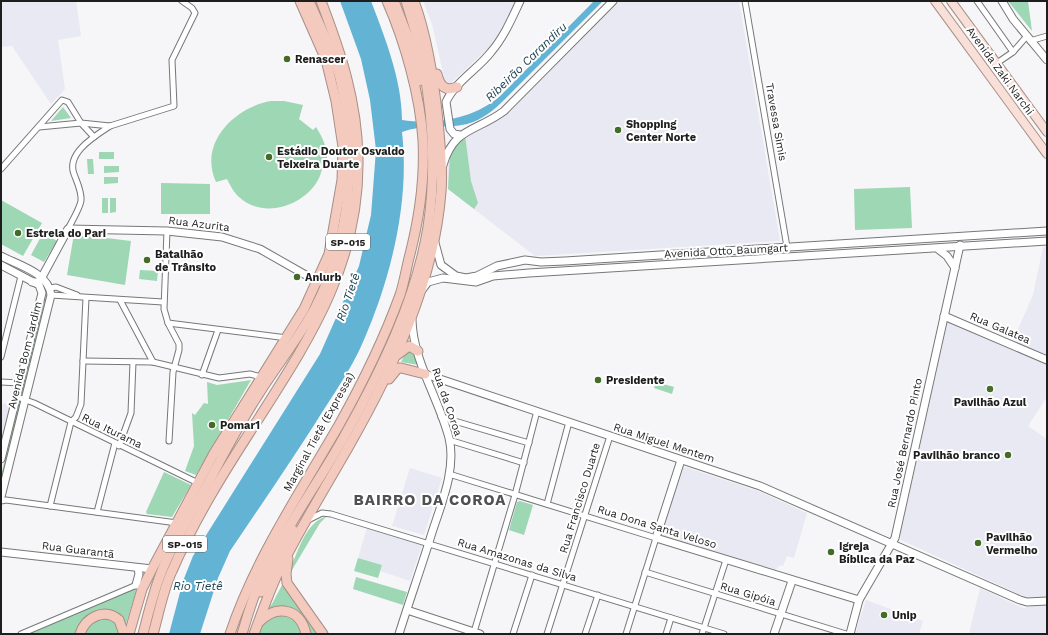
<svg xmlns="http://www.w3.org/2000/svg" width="1048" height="635" font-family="'Work Sans',sans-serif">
<rect width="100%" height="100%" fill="#f6f6f8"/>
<g fill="#e8e9f2">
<polygon points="1,1 76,1 81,36 58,40 65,89 51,104 12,46 1,47"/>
<polygon points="423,1 516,1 493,44 450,84 445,81 432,24"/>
<polygon points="618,1 739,1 780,241 535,256 448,189 447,164 449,154 459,140 503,115"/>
<polygon points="1047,246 1047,397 1028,426 1047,439 1047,596 1033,599 1027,598 901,540 900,536 949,315 1012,343 1033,295 1043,247"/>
<polygon points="1,403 10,405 1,444"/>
<polygon points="685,467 758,491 807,513 794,558 787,556 783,566 780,565 774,571 662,536 682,468"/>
<polygon points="410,468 442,478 424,535 392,526"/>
<polygon points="367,528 422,545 410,581 380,571 382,565 358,558"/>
<polygon points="980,588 1023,608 1047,604 1047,634 969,634"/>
<polygon points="866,600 923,621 919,634 855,634"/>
</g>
<g fill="#9dd7b4">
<polygon points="1008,1 1028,1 1032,31"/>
<path d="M 271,101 L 284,101 L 303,105 L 299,119 L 313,130 L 316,127 C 324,140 328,149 327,164 L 324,163 C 322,168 321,175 318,180 C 303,207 262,219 239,197 C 234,193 230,185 227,179 L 216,182 C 198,143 235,107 271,101 Z"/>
<polygon points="63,107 71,118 51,121"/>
<polygon points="465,135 471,181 478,203 474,209 448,189 450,154 453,147"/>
<rect x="99" y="152" width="15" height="7"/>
<polygon points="87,159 93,159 94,174 88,174"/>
<polygon points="104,166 119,166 119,172 104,173"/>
<polygon points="104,177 118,177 118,183 104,184"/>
<polygon points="161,183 210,184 210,214 161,214"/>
<polygon points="910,187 912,228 855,230 854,189"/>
<rect x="102" y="198" width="6" height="15"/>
<polygon points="110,198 116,198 116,212 110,213"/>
<polygon points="1,200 42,223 23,256 1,244"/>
<polygon points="43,233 57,241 44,262 31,255"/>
<polygon points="74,234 131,241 125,285 67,275"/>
<polygon points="140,270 158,271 157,281 139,279"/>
<polygon points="46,298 47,299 1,484 1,475 45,299"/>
<polygon points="407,350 414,353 418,365 401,362"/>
<polygon points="251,380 196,475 185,471 194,446 192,413 195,415 204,403 208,404 207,382 217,385"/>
<polygon points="656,382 674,387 672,394 654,388"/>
<polygon points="164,472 191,485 172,517 147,514 146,512"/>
<polygon points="520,501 533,505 524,535 509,530 517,502"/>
<path d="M 327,516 L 320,523 L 292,570 L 290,569 C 299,550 305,523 327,516 Z"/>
<polygon points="358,558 382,565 378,578 354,571"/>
<polygon points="356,577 407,592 403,605 353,589"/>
<polygon points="282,585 319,634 259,634 265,612 272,604"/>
<polygon points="135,588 136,591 125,627 120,634 22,634"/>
</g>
<path fill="#63b3d5" d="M 340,1 L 371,1 C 385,38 402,80 402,120 C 435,125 474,119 500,96 L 594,1 L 603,1 L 504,100 C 494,110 482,120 467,124 C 446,129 423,124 402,132 C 410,202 391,278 363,342 C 351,370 332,396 316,422 C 288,466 259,508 230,551 L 218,578 L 200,634 L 169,634 L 183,581 L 193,556 L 320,354 L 359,266 L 371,215 L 376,150 L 370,100 L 361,59 Z"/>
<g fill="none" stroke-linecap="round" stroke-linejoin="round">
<defs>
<g id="street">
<polyline points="745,1 787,247"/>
<polyline points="977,1 1013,52"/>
<polyline points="1030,41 1047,36"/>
<polyline points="997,63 1013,52 1027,36"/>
<polyline points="39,127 81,123 94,137"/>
<polyline points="1,169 62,100 68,102 81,123 110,126 174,106 172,60 195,13 192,8 182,1"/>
<path d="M 68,229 C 72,221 79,210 81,201 C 82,192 77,182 74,174 C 66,153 95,136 110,126"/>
<polyline points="167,231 164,309 168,323 179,344 179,350 173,372 169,441"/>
<polyline points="50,288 56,287 77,295"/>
<polyline points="51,295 163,302"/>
<polyline points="120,300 153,362"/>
<polyline points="168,323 287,338"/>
<polyline points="1,357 21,276"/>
<polyline points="83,361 153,362 219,378 250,374 261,377"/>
<polyline points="202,375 218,330"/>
<polyline points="1,382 20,383"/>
<polyline points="17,397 34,403 198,483"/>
<polyline points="441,417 529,443"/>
<polyline points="449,440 524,463"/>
<polyline points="119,446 131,413 133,362"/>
<polyline points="449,474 656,538 626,634"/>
<polyline points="1,501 6,500 177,523"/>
<polyline points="547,504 569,422"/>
<polyline points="50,506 71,422 76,417 81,404 86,298"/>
<polyline points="97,512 115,443"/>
<polyline points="308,520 322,513 331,514 724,634"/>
<polyline points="645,572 846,634"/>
<polyline points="474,632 515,495 537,411"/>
<polyline points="21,634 139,584"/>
<polyline points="513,634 532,575"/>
<polyline points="547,634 610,436"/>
<polyline points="585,634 598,595"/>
<polyline points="666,634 671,618"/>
<polyline points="702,634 726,560"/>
</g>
<g id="secondary">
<polyline points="1002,1 1013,19 1047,60"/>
<path d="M 460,135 L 454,134 L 450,129 L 446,102 C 455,82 478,69 491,52 C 504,37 512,18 520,1"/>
<path d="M 443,165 C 454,127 476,132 504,111 L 613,1"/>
<polyline points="435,243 441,265 456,276 466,278 477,276 497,266 525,260 541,262 565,261 1047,231"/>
<polyline points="938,249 947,256 955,268"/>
<path d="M 1,256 C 18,265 49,273 51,295 L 1,497"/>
<polyline points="1,265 39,285 42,293 1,459"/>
<polyline points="32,282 39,282 42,277 68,229 167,231 222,237 260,249 318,282"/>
<polyline points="422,290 428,282 443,278 476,282 493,276 529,273 1047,241"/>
<polyline points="944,316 1047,360"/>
<polyline points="425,374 760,486 1020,600 1027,602 1047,601"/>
<polyline points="681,460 656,538 859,600"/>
<polyline points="1,552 152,569"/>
<polyline points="136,585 139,574 138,568"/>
<polyline points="407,610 480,634"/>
<path d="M 399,634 C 409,602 420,571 430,539 C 439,509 457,471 449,438 C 439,399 413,361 412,320"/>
<polyline points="774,634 792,581"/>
<polyline points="850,634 859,600 895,538 960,245"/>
</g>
<g id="primary">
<polyline points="935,1 1047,154"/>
<polyline points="951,1 1047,132"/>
</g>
<g id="highway">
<polyline points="394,1 411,45 419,81"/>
<path d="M 437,74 C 440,86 445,92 457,87"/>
<polyline points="397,355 409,346 418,351"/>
<polyline points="389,379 398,368 401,368 425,374"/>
<polyline points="288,559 286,574 287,583 323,634"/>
<polyline points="261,592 293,530"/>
<path d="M 259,622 C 277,604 300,608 306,634"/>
<path d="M 80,634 C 85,618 104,607 119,620 L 124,634"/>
<polyline points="129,634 142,589 152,569 213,455 304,309 329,254 342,180 343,147 336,101 326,60 300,1"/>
<path d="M 143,634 C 149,611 154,589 163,568 C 175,539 192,512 207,485 C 223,455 239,424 258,395 C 276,366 299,338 315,308 C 351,239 358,153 340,78 C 333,52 320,26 309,1"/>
<path d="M 153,634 C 159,613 163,590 172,571 C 195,518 227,467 259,418 C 312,335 360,261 358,158 C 357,101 341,53 321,1"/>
<path d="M 230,634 C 255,559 300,493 339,425 C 362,384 384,339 400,295 C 404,283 406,270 409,258 C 419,220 425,179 423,140 C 420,95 405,42 387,1"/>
<path d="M 242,634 C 248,614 254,592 264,573 C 287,525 319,482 345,435 C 381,371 416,300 428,227 C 439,153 430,71 406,1"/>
<path d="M 254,634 C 262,613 269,591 279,571 C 300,528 325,488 349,446 C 393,369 434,282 441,192 C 443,169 440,144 438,121 C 434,81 428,39 414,1"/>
</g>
</defs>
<use href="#street" stroke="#767778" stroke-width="7"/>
<use href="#secondary" stroke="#767778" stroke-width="9"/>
<use href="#primary" stroke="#a88e86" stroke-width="10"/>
<use href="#highway" stroke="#a88e86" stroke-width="11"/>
<use href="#street" stroke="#fff" stroke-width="5"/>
<use href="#secondary" stroke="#fff" stroke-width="7"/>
<use href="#primary" stroke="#f8dfd7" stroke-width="8"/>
<use href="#highway" stroke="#f3cabd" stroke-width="9"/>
</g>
<g fill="#446c28" stroke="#fff" stroke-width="1.5">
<circle cx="287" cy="59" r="4"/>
<circle cx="618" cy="130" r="4"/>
<circle cx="269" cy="157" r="4"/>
<circle cx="18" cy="233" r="4"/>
<circle cx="147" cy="260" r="4"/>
<circle cx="297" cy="277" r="4"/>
<circle cx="598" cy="380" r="4"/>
<circle cx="990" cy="389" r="4"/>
<circle cx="212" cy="425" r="4"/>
<circle cx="1008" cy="455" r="4"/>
<circle cx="978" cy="543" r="4"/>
<circle cx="831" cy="552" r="4"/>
<circle cx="884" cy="615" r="4"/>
</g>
<g text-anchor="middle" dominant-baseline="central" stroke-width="4" stroke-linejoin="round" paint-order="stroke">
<g fill="#fff" stroke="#626262" stroke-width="1">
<rect x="326" y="234" width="44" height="16" rx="3"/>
<rect x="163" y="536" width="44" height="16" rx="3"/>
</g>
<g font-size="10" font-weight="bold" fill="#1e1e1f">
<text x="348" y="242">SP-015</text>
<text x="185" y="544">SP-015</text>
</g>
<g font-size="11" font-weight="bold" fill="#1e1e1f" stroke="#fff" text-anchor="start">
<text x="295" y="59">Renascer</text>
<text x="626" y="124">Shopping<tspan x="626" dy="13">Center Norte</tspan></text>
<text x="277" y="151">Estádio Doutor Osvaldo<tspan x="277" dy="13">Teixeira Duarte</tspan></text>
<text x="26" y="233">Estrela do Pari</text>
<text x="155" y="254">Batalhão<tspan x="155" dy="13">de Trânsito</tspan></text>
<text x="305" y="277">Anlurb</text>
<text x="606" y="380">Presidente</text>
<text x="990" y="402" text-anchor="middle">Pavilhão Azul</text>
<text x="220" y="425">Pomar1</text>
<text x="1000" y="455" text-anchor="end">Pavilhão branco</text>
<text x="986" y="537">Pavilhão<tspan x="986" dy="13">Vermelho</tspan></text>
<text x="839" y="546">Igreja<tspan x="839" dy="13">Bíblica da Paz</tspan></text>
<text x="892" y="615">Unip</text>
</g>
<g font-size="11" fill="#1e1e1f" stroke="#fff">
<text transform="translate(1000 71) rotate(54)">Avenida Zaki Narchi</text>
<text transform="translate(776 122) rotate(80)">Travessa Simis</text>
<text transform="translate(199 224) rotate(7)">Rua Azurita</text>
<text transform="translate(726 251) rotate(-3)">Avenida Otto Baumgart</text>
<text transform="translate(1000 328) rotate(23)">Rua Galatea</text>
<text transform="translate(25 355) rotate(-76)">Avenida Bom Jardim</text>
<text transform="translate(447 402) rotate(71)">Rua da Coroa</text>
<text transform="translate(112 431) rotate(26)">Rua Iturama</text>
<text transform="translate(319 432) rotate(-61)">Marginal Tietê (Expressa)</text>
<text transform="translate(664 443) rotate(18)">Rua Miguel Mentem</text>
<text transform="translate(905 443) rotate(-78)">Rua José Bernardo Pinto</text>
<text transform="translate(580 498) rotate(-73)">Rua Francisco Duarte</text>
<text transform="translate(657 527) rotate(17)">Rua Dona Santa Veloso</text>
<text transform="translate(78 550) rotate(7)">Rua Guarantã</text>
<text transform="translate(517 560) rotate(17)">Rua Amazonas da Silva</text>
<text transform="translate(748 594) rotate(17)">Rua Gipóia</text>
</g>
<g font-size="12" font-style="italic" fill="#1f4453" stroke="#fff">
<text transform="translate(526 62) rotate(-44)">Ribeirão Carandiru</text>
<text transform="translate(348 297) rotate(-71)">Rio Tietê</text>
<text x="198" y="586">Rio Tietê</text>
</g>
<g font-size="15" font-weight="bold" letter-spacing="1" fill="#505052" stroke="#fff">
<text x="430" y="500">BAIRRO DA COROA</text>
</g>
</g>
<rect width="1048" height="635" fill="none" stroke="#1e1e1f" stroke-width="4"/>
</svg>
